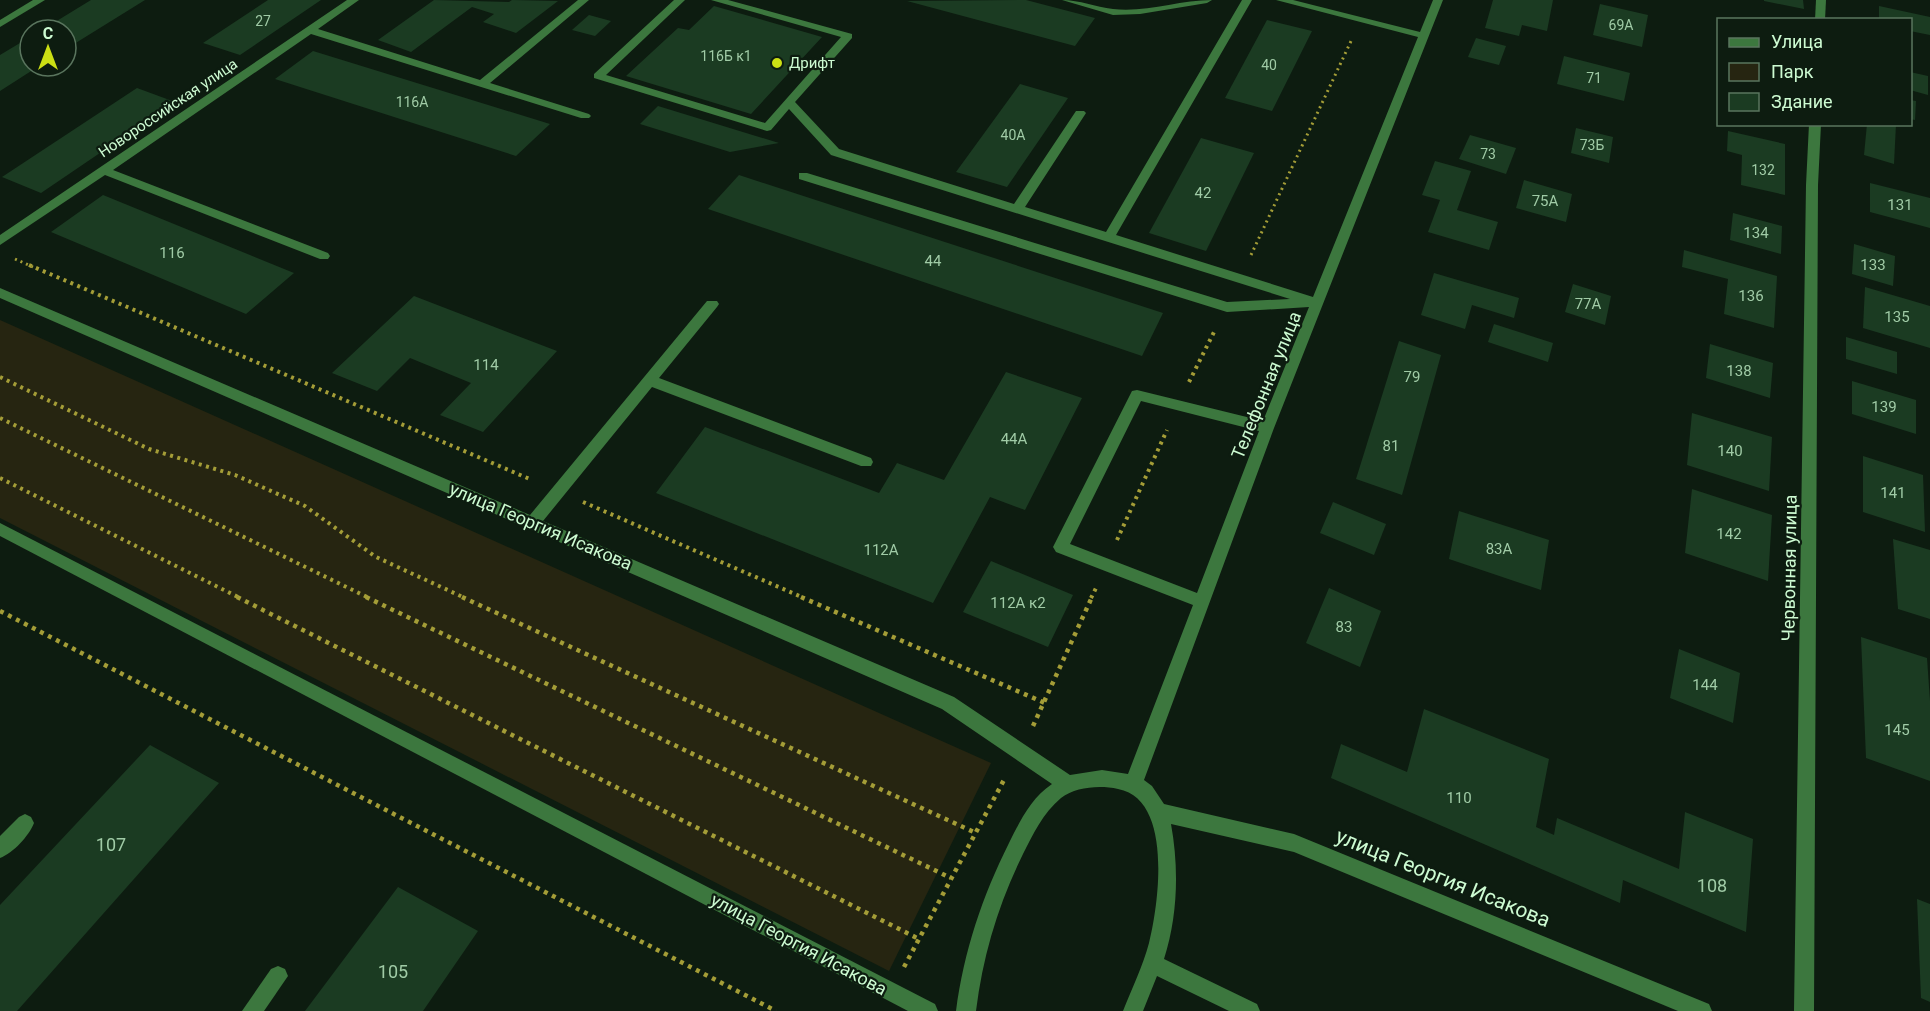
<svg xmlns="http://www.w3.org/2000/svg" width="1930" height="1011" font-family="Roboto,sans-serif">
<rect width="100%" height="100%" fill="#0d1c10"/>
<polygon fill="#262511" points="0,320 991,763 889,971 0,518"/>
<g fill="#1b3b22">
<polygon points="91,0 145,0 66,49 66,30 42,30"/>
<polygon points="268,0 321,0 240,55 203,43"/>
<polygon points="434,0 509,2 512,0 558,1 516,33 483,22 494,14 472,7 411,52 378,40"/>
<polygon points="1026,0 1095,18 1075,46 907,1"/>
<polygon points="1493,0 1553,0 1547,31 1522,25 1519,36 1485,28"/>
<polygon points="1764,0 1803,0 1804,9 1764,1"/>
<polygon points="1600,4 1648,15 1642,47 1593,35"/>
<polygon points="714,6 822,37 751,114 626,76 678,28 689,30"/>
<polygon points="1879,6 1930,17 1930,35 1910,31 1910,20 1879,20"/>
<polygon points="589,15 611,21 595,36 572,30"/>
<polygon points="1267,20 1312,31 1272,111 1225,98"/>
<polygon points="30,37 30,66 39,66 0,91 0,55"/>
<polygon points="1476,38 1506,46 1499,65 1468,57"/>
<polygon points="313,51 550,124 516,156 275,79"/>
<polygon points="1564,56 1630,73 1624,101 1557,84"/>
<polygon points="1910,72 1928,76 1928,95 1910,90"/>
<polygon points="1020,84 1068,98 1007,187 956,172"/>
<polygon points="137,88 175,102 41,193 2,177"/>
<polygon points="1910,100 1916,101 1915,120 1910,119"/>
<polygon points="658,106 779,143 730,152 640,124"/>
<polygon points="1867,124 1896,124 1894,164 1864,155"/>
<polygon points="1576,128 1613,137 1609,163 1571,153"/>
<polygon points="1728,131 1785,144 1785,195 1741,185 1742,155 1727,151"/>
<polygon points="1470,135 1516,148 1506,174 1459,159"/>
<polygon points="1201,138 1254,153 1206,251 1149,233"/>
<polygon points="1435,161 1471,171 1457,210 1498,222 1489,250 1428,232 1440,200 1422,195"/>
<polygon points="739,175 1163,313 1142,356 708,209"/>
<polygon points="1524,180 1572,194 1566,222 1516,208"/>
<polygon points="1870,183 1930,198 1930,228 1870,212"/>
<polygon points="103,195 294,273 246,314 51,232"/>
<polygon points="1733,213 1782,226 1781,254 1730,240"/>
<polygon points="1854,244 1895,256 1893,286 1852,274"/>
<polygon points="1684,250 1777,276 1774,328 1724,314 1728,279 1682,267"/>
<polygon points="1434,273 1519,298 1514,318 1472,305 1465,329 1421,315"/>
<polygon points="1573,284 1611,296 1605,325 1565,312"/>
<polygon points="1865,287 1930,306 1930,348 1863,328"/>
<polygon points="414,296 557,351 483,432 440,415 471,383 410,358 377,391 332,373"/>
<polygon points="1494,324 1553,343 1548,362 1488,342"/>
<polygon points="1846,337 1897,352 1897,374 1846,359"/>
<polygon points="1399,341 1441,355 1402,495 1356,479"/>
<polygon points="1710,344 1773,363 1770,398 1706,378"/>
<polygon points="1006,372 1082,398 1025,510 990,497 933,603 656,493 705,427 879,493 897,463 944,480"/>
<polygon points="1852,381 1916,400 1916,434 1852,414"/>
<polygon points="1692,413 1772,437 1769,491 1687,465"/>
<polygon points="1863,456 1923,475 1925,532 1863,512"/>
<polygon points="1692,489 1772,515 1768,581 1685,553"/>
<polygon points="1333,502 1386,524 1374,555 1320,533"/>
<polygon points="1459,511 1549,540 1541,590 1449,559"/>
<polygon points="1893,539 1930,550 1930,619 1898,609"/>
<polygon points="991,561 1073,595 1048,647 963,612"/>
<polygon points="1329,588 1381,611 1360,667 1306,643"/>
<polygon points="1861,637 1927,658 1930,701 1930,781 1866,758"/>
<polygon points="1679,649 1740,673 1733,723 1670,698"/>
<polygon points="1424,709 1549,759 1536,827 1554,835 1557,818 1679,869 1685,812 1753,839 1746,932 1623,880 1620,903 1331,778 1341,744 1407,772"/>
<polygon points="150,745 219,783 17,1011 0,1011 0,905"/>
<polygon points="398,887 478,931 423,1011 305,1011"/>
<polygon points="1917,899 1930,904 1930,1002 1921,998"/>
</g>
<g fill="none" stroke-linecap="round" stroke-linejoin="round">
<g stroke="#a49d37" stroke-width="3" stroke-dasharray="2 4" stroke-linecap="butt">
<polyline points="1251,255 1352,39"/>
<polyline points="15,259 33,267"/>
</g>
<g stroke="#a49d37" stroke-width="4" stroke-dasharray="3 4.5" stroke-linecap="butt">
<polyline points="29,265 532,480"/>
<polyline points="0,377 149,449 235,475 305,506 376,557 465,598"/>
<polyline points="1189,382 1215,330"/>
<polyline points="0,418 369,598"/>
<polyline points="0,478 240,598"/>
<polyline points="583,502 804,598"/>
<polyline points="1117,540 1167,430"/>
<polyline points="1091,598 1096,588"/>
</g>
<g stroke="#a49d37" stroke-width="4.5" stroke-dasharray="4 5" stroke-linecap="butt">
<polyline points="237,597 919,939"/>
<polyline points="366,597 951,878"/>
<polyline points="462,597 976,833"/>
<polyline points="801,597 1045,703"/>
<polyline points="0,611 776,1011"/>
<polyline points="1033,726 1092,597"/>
<polyline points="904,967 1005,778"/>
</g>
<g fill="#3c773e" fill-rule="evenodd">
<polygon points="33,0 45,0 0,27 0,20"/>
<polygon points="347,0 359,0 318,29 480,80 578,0 589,0 490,83 589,114 591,116 589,118 581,118 311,34 113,170 328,253 330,256 328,259 320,259 105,175 0,245 0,235"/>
<path d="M 674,0 L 685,0 L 606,75 L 765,123 L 841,37 L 711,0 L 728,0 L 852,34 L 852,38 L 795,102 L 839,149 L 1014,204 L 1076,111 L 1084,111 L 1086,113 L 1025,207 L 1106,232 L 1242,0 L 1252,0 L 1116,235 L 1313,297 L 1418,37 L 1276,0 L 1293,0 L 1420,32 L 1433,0 L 1443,0 L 1274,428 L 1144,780 L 1152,786 L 1164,804 L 1294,834 L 1709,1004 L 1712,1011 L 1678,1011 L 1294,852 L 1171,824 C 1179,868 1178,915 1164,959 L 1257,1004 L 1260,1011 L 1229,1011 L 1157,976 L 1143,1011 L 1123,1011 C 1132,988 1143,966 1149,943 C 1159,903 1173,799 1118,789 C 1099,785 1076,787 1061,798 C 1043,813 1033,834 1023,854 C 998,905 983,955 976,1011 L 956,1011 C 964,951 982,897 1009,843 C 1020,821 1031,798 1052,784 L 942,709 L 0,298 L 0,288 L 530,515 L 707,301 L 717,301 L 719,304 L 717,307 L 659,378 L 871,458 L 873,462 L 871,466 L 861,466 L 652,387 L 543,521 L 954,697 L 1070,775 L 1102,770 L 1128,774 L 1193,605 L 1056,552 L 1053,547 L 1132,391 L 1137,390 L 1263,421 L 1309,307 L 1227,312 L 799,179 L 799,173 L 807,173 L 1227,302 L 1290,299 L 831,155 L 789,109 L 771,130 L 767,131 L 594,78 L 594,74 ZM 1141,401 L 1259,431 L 1197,593 L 1070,544 Z"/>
<path d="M 1062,0 C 1080,0 1095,7 1113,9 C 1145,13 1179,0 1212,0 L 1207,3 L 1140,14 L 1113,15 Z"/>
<polygon points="1816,0 1826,0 1825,20 1815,20"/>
<polygon points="1809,124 1821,124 1818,185 1814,1011 1794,1011 1806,185"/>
<polygon points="0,523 935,1004 938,1011 908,1011 0,536"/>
<path d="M 25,814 L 31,817 L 34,823 C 29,836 13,853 0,858 L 0,836 L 19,817 Z"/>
<polygon points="278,966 285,969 288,976 264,1011 242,1011 271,969"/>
</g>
</g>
<circle fill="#cbdf14" stroke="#0d1c10" stroke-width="2" cx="777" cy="63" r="6"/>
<g text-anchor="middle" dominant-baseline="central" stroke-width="4.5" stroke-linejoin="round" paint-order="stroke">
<g font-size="14" fill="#a0cba6">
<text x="263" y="21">27</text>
<text x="1621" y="25">69А</text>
<text x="726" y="56">116Б к1</text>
<text x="1269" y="65">40</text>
<text x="1594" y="78">71</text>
<text x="412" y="102">116А</text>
<text x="1013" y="135">40А</text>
<text x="1592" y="145">73Б</text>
<text x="1488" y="154">73</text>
<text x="1763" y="170">132</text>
</g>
<g font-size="15" fill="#cdfbd2" stroke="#0d1c10" text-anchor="start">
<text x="789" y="63">Дрифт</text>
</g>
<g font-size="15" fill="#cdfbd2" stroke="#0d1c10">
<text transform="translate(168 108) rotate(-34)">Новороссийская улица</text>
</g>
<g font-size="15" fill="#a0cba6">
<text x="1203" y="193">42</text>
<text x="1545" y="201">75А</text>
<text x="1900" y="205">131</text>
<text x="1756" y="233">134</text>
<text x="172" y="253">116</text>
<text x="933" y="261">44</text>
<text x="1873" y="265">133</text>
<text x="1751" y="296">136</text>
<text x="1588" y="304">77А</text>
<text x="1897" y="317">135</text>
<text x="486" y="365">114</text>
<text x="1739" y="371">138</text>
<text x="1412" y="377">79</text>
<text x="1884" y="407">139</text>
<text x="1014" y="439">44А</text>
<text x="1391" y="446">81</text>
<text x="1730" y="451">140</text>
<text x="1893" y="493">141</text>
<text x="1729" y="534">142</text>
<text x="1499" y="549">83А</text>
<text x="881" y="550">112А</text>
<text x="1018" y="603">112А к2</text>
<text x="1344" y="627">83</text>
<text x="1705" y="685">144</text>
<text x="1897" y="730">145</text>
<text x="1459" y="798">110</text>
</g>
<g font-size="18" fill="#cdfbd2" stroke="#0d1c10">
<text transform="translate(1266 385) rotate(-68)">Телефонная улица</text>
<text transform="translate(541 526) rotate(23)">улица Георгия Исакова</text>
<text transform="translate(1789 568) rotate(-89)">Червонная улица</text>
<text transform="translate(799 944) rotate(28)">улица Георгия Исакова</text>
</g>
<g font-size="18" fill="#a0cba6">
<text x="111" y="844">107</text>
<text x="1712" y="885">108</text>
<text x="393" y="971">105</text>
</g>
<g font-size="21" fill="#cdfbd2" stroke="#0d1c10">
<text transform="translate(1443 878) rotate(22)">улица Георгия Исакова</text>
</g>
</g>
<rect x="1717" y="18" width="195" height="108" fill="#0d1c10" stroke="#5a755e" stroke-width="1.5"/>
<rect x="1729" y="38" width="30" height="9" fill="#3c773e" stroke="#5a755e" stroke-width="1.5"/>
<text x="1771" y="48" font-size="18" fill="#cdfbd2">Улица</text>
<rect x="1729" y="63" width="30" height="18" fill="#262511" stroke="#5a755e" stroke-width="1.5"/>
<text x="1771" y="78" font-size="18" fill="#cdfbd2">Парк</text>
<rect x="1729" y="93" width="30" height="18" fill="#1b3b22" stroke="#5a755e" stroke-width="1.5"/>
<text x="1771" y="108" font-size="18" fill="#cdfbd2">Здание</text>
<g transform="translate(48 48)"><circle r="28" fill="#0d1c10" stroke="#5a755e" stroke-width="1.5"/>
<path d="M0-4.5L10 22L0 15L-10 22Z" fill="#cbdf14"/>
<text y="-9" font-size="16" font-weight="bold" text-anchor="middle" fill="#cdfbd2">С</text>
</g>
</svg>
